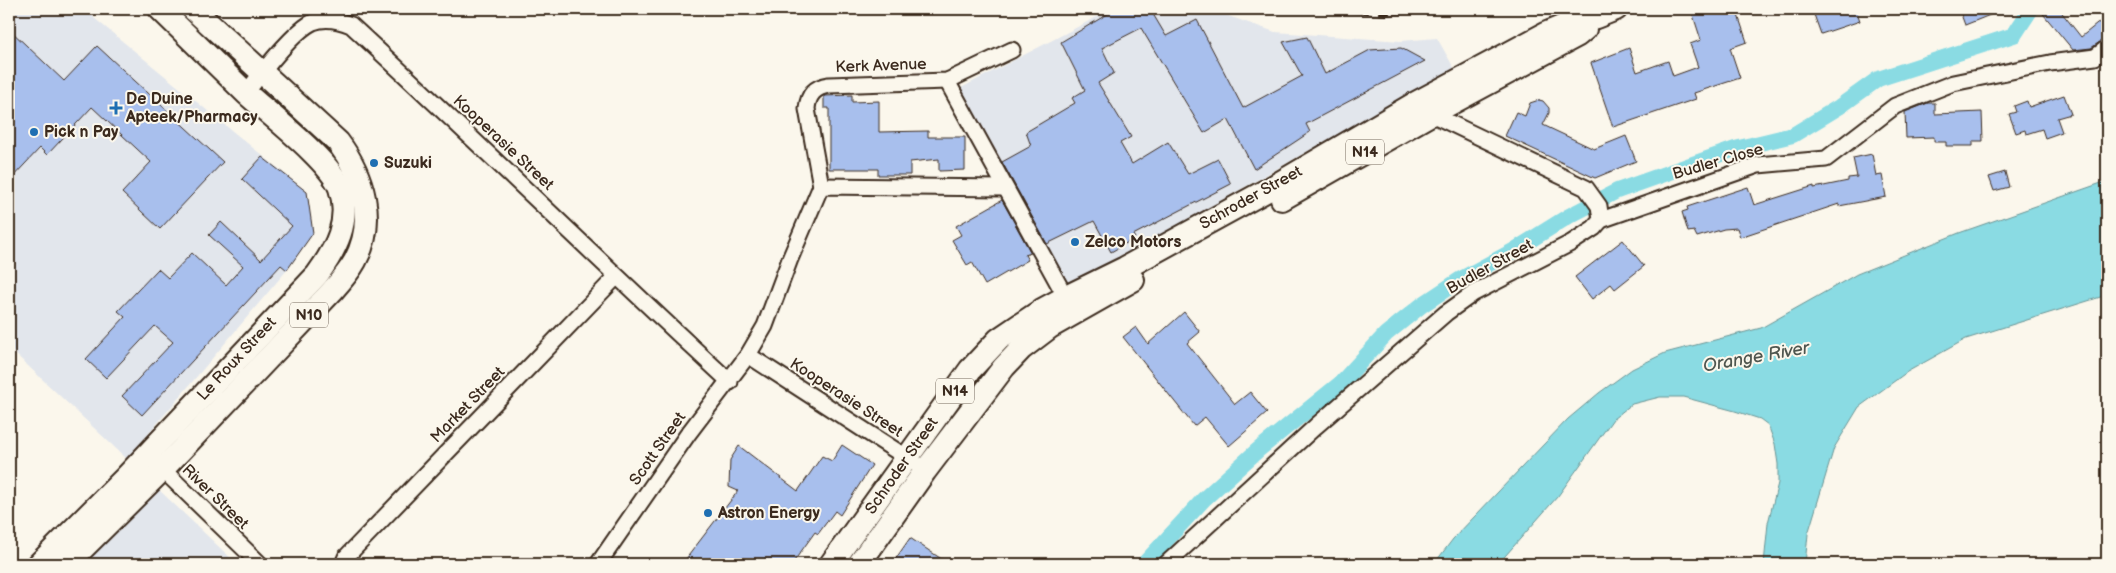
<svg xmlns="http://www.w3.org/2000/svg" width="2116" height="573" font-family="'Balsamiq Sans',sans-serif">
<rect width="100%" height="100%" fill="#fbf7ec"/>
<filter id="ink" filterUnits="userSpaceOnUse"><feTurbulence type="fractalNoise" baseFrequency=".02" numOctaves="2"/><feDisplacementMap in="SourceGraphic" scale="10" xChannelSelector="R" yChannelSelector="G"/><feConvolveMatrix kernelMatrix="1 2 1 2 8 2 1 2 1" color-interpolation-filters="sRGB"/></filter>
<g filter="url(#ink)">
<g fill="#e2e6ec">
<polygon points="9,9 89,9 94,18 307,192 313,233 287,270 127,459 9,348"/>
<polygon points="1112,9 1208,9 1275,32 1401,41 1437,38 1454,68 1066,289 961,88"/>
<polygon points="156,487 237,564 82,564"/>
</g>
<polygon fill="#8adbe3" stroke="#6a9494" points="2107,181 2107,295 1966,339 1907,372 1859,407 1834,448 1808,534 1805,564 1764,564 1768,523 1778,483 1778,464 1775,444 1768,425 1760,419 1735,411 1683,397 1660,397 1632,404 1613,419 1558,496 1498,564 1434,564 1453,539 1568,419 1599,393 1632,369 1665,353 1761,328 1857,274 1959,233"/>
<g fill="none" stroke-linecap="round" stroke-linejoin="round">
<polyline stroke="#8adbe3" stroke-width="16" points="1144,564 1204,499 1258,450 1341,383 1386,334 1422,305 1461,279 1513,251 1569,216 1617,191 1735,149 1793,135 1839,107 1878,79 2014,35 2031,9"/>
</g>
<g fill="#a8bfed" stroke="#3b2a1e">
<polygon points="1116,9 1150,9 1166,36 1197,20 1243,108 1302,76 1283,42 1307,37 1325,74 1370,50 1401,48 1425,61 1306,124 1310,132 1254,169 1228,119 1204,133 1141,28 1102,48 1114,73 1098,83 1131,137 1120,143 1132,164 1168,142 1188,174 1218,159 1231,184 1133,235 1135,238 1111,252 1094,221 1047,244 1002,162 1031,146 1026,132 1075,103 1072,98 1085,90 1061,42"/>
<polygon points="1691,9 1736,9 1747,42 1730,48 1740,78 1694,93 1696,99 1613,127 1591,63 1629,48 1637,72 1668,61 1673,76 1698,67 1690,44 1701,40"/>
<polygon points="1812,9 1856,9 1860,21 1821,34"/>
<polygon points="1959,9 2005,9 1965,25"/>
<polygon points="2039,9 2059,9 2081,37 2107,16 2107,37 2091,48 2073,50"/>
<polygon points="9,29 64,81 97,46 223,162 160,229 122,193 151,162 92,107 47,155 40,148 9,181"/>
<polygon points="852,95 852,102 879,101 879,132 928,131 928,137 965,137 965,170 939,171 939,159 910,162 910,175 878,175 878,169 829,169 829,108 824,108 824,96"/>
<polygon points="2064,95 2071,114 2057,118 2062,132 2045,138 2042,129 2026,134 2025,130 2016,133 2009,114 2016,112 2014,106 2027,101 2029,107"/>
<polygon points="1539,100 1543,101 1549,108 1549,113 1543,125 1594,149 1626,136 1636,161 1595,178 1505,136 1516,112 1525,116 1530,103"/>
<polygon points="1928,103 1935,103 1935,114 1982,112 1983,141 1973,141 1973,146 1946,146 1946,142 1934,142 1934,137 1906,138 1905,112"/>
<polygon points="1872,154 1876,176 1882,175 1886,197 1839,206 1839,204 1740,237 1737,228 1724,229 1697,237 1694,231 1688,232 1682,212 1688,210 1687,207 1748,187 1754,205 1814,186 1814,188 1848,181 1848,178 1857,177 1853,158"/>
<polygon points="262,157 307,192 313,233 287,270 281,265 142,415 122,396 173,342 155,326 106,378 86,359 125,317 118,311 158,269 168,278 192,253 226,285 243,266 209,235 221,222 261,260 292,226 242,179"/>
<polygon points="2005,172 2009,187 1994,191 1989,177"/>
<polygon points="1002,200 1031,253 1025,255 1028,260 985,285 972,262 967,265 952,240 961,235 956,226"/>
<polygon points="1623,240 1644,266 1615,289 1611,284 1592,299 1575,277"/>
<polygon points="1184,312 1200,332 1187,343 1235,404 1250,392 1267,413 1229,446 1205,417 1194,426 1123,337 1136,327 1148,344"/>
<polygon points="842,445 872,465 840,515 835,511 818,534 815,532 792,564 682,564 738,491 729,487 730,460 739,446 798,491 822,456 832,461"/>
<polygon points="910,538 949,564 892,564"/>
</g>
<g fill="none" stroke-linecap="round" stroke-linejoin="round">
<defs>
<g id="minor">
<polyline points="947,81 1070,305"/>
<path d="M 246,93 C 259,76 295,30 313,22 C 325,17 339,20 351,25 C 478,142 602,264 730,382"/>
<path d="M 821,186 L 807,109 C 808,95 815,87 829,85 L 947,81 L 1012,50"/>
<polyline points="1601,220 1758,165 1826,159 1895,106 1953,83 2050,63 2095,57 2107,48"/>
<polyline points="748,355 915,463"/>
<polyline points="157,464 260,564"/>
<polyline points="343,564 346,557 616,277"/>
<polyline points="598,564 688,434 748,355 765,326 790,259 821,186 1004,188"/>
<polyline points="1166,564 1316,426 1446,313 1474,293 1571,243 1594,228 1601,220 1599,206 1586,188 1425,111"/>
</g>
<g id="highway">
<polyline points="1282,199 1431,114 1578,35 1585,29"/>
<path d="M 39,564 L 125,478 L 317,275 C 336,249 351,221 340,188 C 330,161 270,115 247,94 C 218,66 189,37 160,9"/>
<path d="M 67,564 L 162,470 L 332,291 C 340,282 349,272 355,261 C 377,221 363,175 338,142 L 193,9"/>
<polyline points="831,564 970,370 999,339 1042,310 1066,297 1125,268 1271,188 1414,104 1545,34 1571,23 1596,17 1616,9"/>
<polyline points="859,564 925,471 1004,367 1021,349 1050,327 1133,280"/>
</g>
</defs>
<use href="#minor" stroke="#3b2a1e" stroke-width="19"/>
<use href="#highway" stroke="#3b2a1e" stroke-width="26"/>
<use href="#minor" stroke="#fbf7ec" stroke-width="15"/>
<use href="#highway" stroke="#fbf7ec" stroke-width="22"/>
<defs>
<polyline id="rail" points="1324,9 1387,13 1436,9"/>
</defs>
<use href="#rail" stroke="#3b2a1e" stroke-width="5.5"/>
<use href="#rail" stroke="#fbf7ec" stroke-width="4" stroke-dasharray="11" stroke-linecap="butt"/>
</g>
</g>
<g fill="#1f6fb2" stroke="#fbf7ec" stroke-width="2">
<path d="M113.5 100.5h5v5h5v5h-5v5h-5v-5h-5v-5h5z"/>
<circle cx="34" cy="132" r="5"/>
<circle cx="374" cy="163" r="5"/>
<circle cx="1075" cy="242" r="5"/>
<circle cx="708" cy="513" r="5"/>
</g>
<g text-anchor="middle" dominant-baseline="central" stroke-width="4" stroke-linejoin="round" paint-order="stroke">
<g fill="#fbf7ec" stroke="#75685c" stroke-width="1">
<rect x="1346" y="139.5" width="38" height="25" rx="4"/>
<rect x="290" y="302.5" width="38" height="25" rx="4"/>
<rect x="936" y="378.5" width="38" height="25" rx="4"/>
</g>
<g font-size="15" font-weight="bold" fill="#3b2a1e">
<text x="1365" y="152">N14</text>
<text x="309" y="315">N10</text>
<text x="955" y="391">N14</text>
</g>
<g font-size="16" fill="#3b2a1e" stroke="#fbf7ec">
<text transform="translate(881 66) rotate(-2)">Kerk Avenue</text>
<text transform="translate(503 143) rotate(43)">Kooperasie Street</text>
<text transform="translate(1718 162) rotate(-16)">Budler Close</text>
<text transform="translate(1251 198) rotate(-29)">Schroder Street</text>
<text transform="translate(1490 267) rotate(-29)">Budler Street</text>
<text transform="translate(237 359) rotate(-47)">Le Roux Street</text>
<text transform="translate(846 398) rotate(33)">Kooperasie Street</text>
<text transform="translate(468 405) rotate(-46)">Market Street</text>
<text transform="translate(658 449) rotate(-55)">Scott Street</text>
<text transform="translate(902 466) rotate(-55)">Schroder Street</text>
<text transform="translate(215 497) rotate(44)">River Street</text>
</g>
<g font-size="16" font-weight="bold" fill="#3b2a1e" stroke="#fbf7ec" text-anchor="start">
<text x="126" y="99">De Duine<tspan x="126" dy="18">Apteek/Pharmacy</tspan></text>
<text x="44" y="132">Pick n Pay</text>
<text x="384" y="163">Suzuki</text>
<text x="1085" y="242">Zelco Motors</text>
<text x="718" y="513">Astron Energy</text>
</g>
<g font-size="18" font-style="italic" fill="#4f564f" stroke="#fbf7ec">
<text transform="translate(1756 357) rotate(-10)">Orange River</text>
</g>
</g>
<rect width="2116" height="573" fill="none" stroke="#fbf7ec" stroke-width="30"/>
<rect x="15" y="15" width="2086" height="543" fill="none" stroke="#3b2a1e" stroke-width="2" filter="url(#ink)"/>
</svg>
